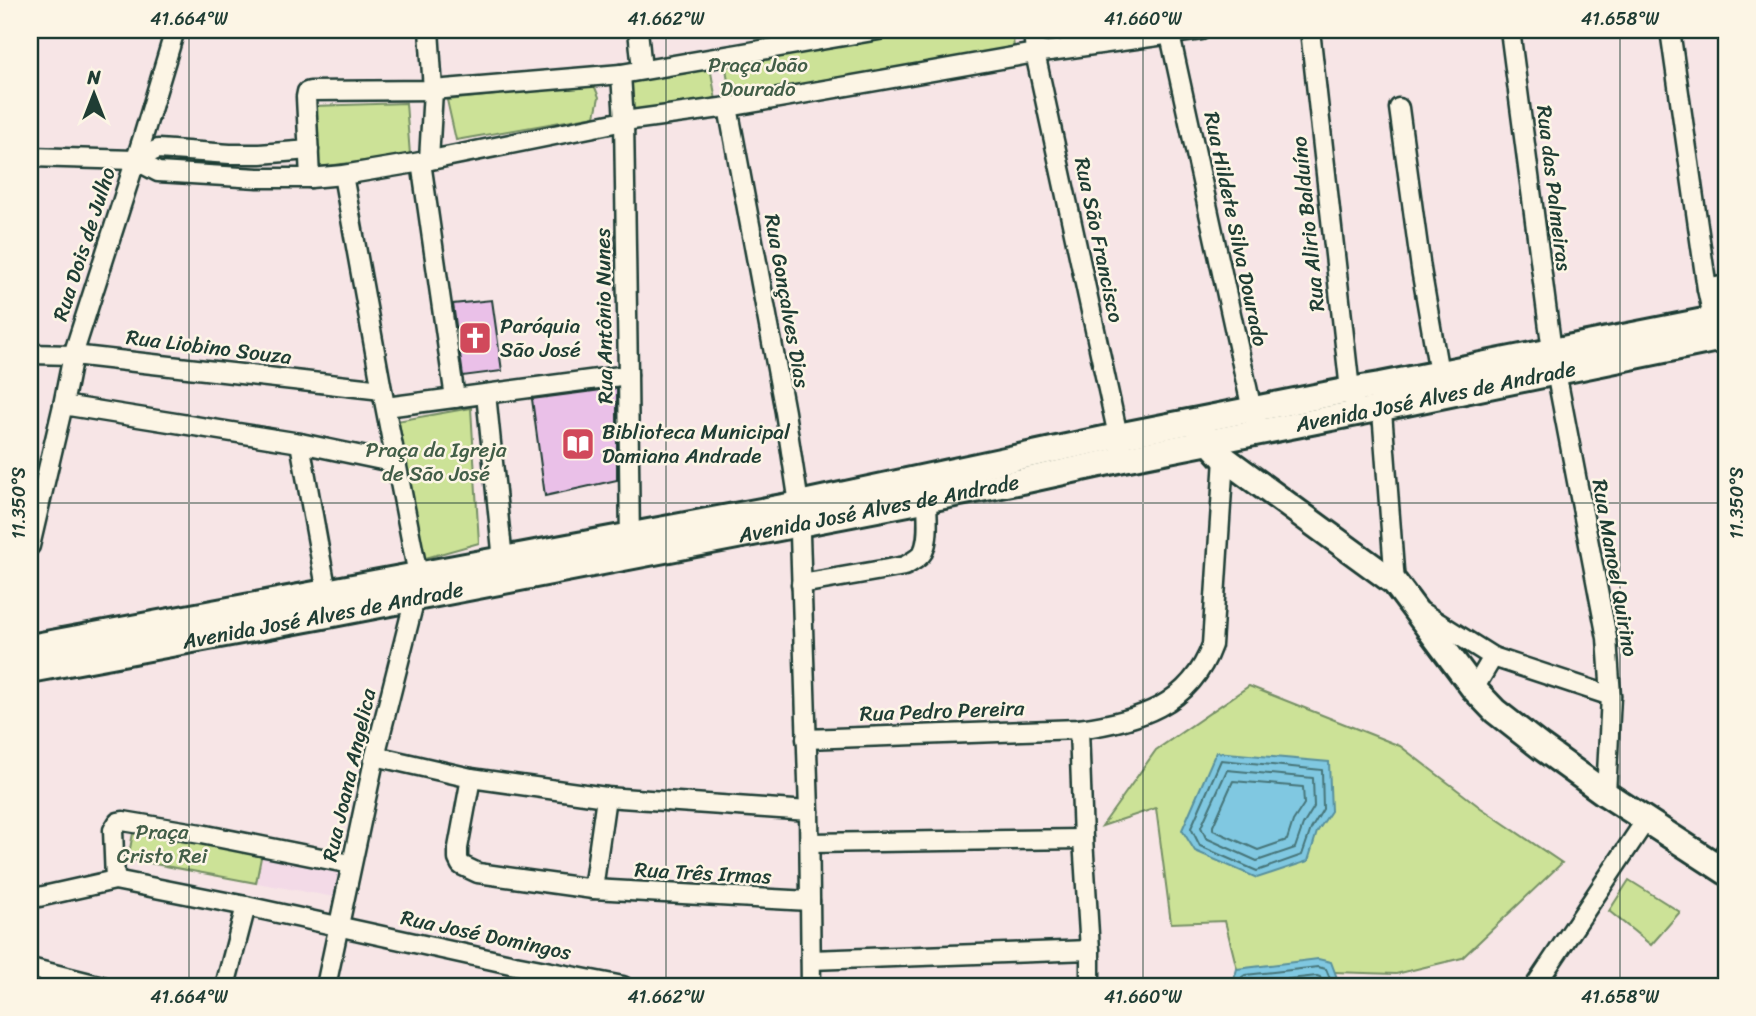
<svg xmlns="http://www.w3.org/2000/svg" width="1756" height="1016" font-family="Sriracha,sans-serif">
<rect width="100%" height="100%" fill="#f7e5e6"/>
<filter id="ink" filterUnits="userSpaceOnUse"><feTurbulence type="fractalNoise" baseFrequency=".0143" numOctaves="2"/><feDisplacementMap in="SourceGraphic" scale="14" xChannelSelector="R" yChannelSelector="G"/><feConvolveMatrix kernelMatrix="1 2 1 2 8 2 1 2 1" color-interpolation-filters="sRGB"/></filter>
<g filter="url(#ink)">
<polygon fill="#f3dae7" points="196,829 347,857 340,898 186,870"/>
<g fill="#cce297" stroke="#769066" stroke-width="2">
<polygon points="915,30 1012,30 1015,56 731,104 725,60"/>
<polygon points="1043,30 1158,30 1049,50"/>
<polygon points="709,61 717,106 615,125 613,76"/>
<polygon points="594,85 599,97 595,116 456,140 447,100"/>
<polygon points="406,103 410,155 312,168 313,106"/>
<polygon points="471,408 479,543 415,561 391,422"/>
<polygon points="1249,686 1400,746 1481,808 1562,863 1462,958 1396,974 1237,969 1225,921 1171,923 1156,808 1102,826 1156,750"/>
<polygon points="136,818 264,842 256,883 128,859"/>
<polygon points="1629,880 1680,912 1651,945 1609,911"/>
</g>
<g fill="#80c8e1" stroke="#59909c" stroke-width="2">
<polygon points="1216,752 1329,762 1331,811 1317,832 1308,861 1257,878 1195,851 1182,830"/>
<polygon points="1318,959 1331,962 1340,986 1232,986 1237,969"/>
</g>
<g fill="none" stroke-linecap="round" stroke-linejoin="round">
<g stroke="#467579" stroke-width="2">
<polygon points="1221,760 1322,770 1323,809 1311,829 1302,855 1257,871 1200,846 1191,828"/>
<polygon points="1227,770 1313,778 1314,807 1303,825 1295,848 1257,861 1206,838 1201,827"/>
<polygon points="1233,781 1303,787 1304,804 1293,821 1287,840 1258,850 1213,830 1213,826"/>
<polyline points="1240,986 1242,977 1245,975 1318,967 1326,969 1333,986"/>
<polyline points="1249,986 1252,983 1317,976 1320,977 1323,986"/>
</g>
</g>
<g fill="#eac0e8" stroke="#1f3d34" stroke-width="2">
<polygon points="492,300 502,371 463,376 453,304"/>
<polygon points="617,388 617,480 545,496 532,399"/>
</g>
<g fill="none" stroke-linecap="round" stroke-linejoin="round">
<defs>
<g id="street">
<polyline points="638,30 642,70"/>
<polyline points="1033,30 1035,53 1120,445"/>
<polyline points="1310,30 1350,390 1354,399"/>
<polyline points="1510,30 1552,351 1607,638 1611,696 1606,794"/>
<polyline points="1670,30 1707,289 1716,331"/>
<polyline points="1170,35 1254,419"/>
<polyline points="621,74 624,121 628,375 630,546"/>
<polyline points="728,107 785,412 799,504 809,811 811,986"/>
<polyline points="1399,108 1421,269 1439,373"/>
<polyline points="30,157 135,160 158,172 258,178 310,178 343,175 421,162 624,121 728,107 1035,53 1201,30"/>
<polyline points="135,160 158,149 230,154 260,154 309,150"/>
<polyline points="429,160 433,90 429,30"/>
<polyline points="421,162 455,398"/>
<polyline points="310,178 306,97 307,92 310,91 433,90 621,74 879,30"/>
<polyline points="1707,289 1726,285"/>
<polyline points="30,354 73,355 382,390"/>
<polyline points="486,394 504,570"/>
<polyline points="1381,398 1395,583"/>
<polyline points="63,405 300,443 396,463"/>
<polyline points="386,407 628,375"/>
<polyline points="300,443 327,593"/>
<polyline points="30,546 63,405 73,355 143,137 175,30"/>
<path d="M 801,584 L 905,566 C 911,562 919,559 923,552 C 930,538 927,515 927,499"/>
<polyline points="1420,611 1493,657 1611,696"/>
<polyline points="1474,689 1493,657"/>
<polyline points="1079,729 1083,839 1090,950 1090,986"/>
<path d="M 806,739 L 1079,729 C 1137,721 1190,706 1212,645 L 1224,458"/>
<polyline points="375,756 471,778 606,797 809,811"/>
<polyline points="471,778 458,848 458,859 461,865 478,873 593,889 606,797"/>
<polyline points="810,843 1083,839"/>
<polyline points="1718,868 1726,851"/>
<polyline points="115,880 113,830 118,822 123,821 201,834 351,864"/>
<polyline points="593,889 810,901"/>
<polyline points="30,899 115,880 246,906 515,965 623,986"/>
<polyline points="811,960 1090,950"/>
<polyline points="30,968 102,986"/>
<polyline points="225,986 246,906"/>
<polyline points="326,986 375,756 415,598 418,575 382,390 343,175"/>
<polyline points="1535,986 1646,820"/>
</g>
<g id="secondary">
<polyline points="1202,434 1224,458 1395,583 1474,689 1495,711 1541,747 1606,794 1726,872"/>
<polyline points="30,647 799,504 1118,436 1350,390 1380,385 1714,319 1726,319"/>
<path id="s1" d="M 30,670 L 328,615 L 1022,481 L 1123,459 L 1382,408 L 1718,339 L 1726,336"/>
</g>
</defs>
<use href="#street" stroke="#1f3d34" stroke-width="23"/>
<use href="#secondary" stroke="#1f3d34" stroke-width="30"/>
<use href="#street" stroke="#fcf5e5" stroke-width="18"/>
<use href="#secondary" stroke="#fcf5e5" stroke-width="24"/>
</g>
</g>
<path fill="none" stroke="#1f3d34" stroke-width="2" stroke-opacity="0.45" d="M 189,30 L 189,986M 666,30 L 666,986M 1143,30 L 1143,986M 1620,30 L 1620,986M 30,503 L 1726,503M 30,986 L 1726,986"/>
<defs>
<symbol id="church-square" viewBox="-11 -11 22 22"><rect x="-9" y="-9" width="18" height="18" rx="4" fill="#d1495b" stroke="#fcf5e5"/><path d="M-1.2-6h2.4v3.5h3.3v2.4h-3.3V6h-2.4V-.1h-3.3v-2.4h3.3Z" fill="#fff"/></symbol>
<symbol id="library-square" viewBox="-11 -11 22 22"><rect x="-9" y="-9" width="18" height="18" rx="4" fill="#d1495b" stroke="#fcf5e5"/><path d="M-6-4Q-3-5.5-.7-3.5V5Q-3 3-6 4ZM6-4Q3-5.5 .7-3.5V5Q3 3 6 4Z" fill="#fff"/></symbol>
</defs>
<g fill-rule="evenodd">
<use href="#church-square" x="456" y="319" width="38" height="38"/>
<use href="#library-square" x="559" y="425" width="38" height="38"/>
</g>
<g text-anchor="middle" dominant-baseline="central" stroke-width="5" stroke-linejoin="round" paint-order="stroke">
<g font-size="21" fill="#425e48" stroke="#fcf5e5">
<text x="758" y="65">Praça João<tspan x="758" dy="24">Dourado</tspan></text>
<text x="436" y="450">Praça da Igreja<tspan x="436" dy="24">de São José</tspan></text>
<text x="162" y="832">Praça<tspan x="162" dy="24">Cristo Rei</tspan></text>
</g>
<g font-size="21" fill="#1f3d34" stroke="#fcf5e5">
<text transform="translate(1554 188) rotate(83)">Rua das Palmeiras</text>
<text transform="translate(1308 224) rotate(-96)">Rua Alirio Balduíno</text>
<text transform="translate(1236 229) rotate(78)">Rua Hildete Silva Dourado</text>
<text transform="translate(1099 240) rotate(78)">Rua São Francisco</text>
<text transform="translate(84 244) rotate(-72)">Rua Dois de Julho</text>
<text transform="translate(787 301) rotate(80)">Rua Gonçalves Dias</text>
<text transform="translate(604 316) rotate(-91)">Rua Antônio Nunes</text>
<text transform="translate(209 347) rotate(7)">Rua Liobino Souza</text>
<text stroke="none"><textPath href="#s1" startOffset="1432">Avenida José Alves de Andrade</textPath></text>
<text stroke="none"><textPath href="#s1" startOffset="864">Avenida José Alves de Andrade</textPath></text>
<text transform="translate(1615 568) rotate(80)">Rua Manoel Quirino</text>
<text stroke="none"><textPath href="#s1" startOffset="298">Avenida José Alves de Andrade</textPath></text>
<text transform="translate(942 711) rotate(-2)">Rua Pedro Pereira</text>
<text transform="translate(349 775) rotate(-77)">Rua Joana Angelica</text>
<text transform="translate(703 873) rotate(3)">Rua Três Irmas</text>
<text transform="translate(486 935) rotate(12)">Rua José Domingos</text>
</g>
<g font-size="21" fill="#1f3d34" stroke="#fcf5e5" text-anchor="start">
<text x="500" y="326">Paróquia<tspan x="500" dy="24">São José</tspan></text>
<text x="602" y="432">Biblioteca Municipal<tspan x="602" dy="24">Damiana Andrade</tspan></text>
</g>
</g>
<rect width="1756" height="1016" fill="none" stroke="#fcf5e5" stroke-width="77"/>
<g transform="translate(94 94)" stroke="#fcf5e5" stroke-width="5" paint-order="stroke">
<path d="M0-5L12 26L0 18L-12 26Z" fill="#1f3d34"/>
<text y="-10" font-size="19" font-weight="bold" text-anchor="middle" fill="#1f3d34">N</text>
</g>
<rect x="38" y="38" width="1680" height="940" fill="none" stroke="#1f3d34" stroke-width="2.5"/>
<g font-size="18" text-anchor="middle" fill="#1f3d34">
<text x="189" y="25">41.664°W</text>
<text x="666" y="25">41.662°W</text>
<text x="1143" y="25">41.660°W</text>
<text x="1620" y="25">41.658°W</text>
<text transform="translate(19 503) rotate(-90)" y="6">11.350°S</text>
<text transform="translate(1737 503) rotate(-90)" y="6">11.350°S</text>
<text x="189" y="1003">41.664°W</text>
<text x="666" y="1003">41.662°W</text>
<text x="1143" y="1003">41.660°W</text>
<text x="1620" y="1003">41.658°W</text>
</g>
</svg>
